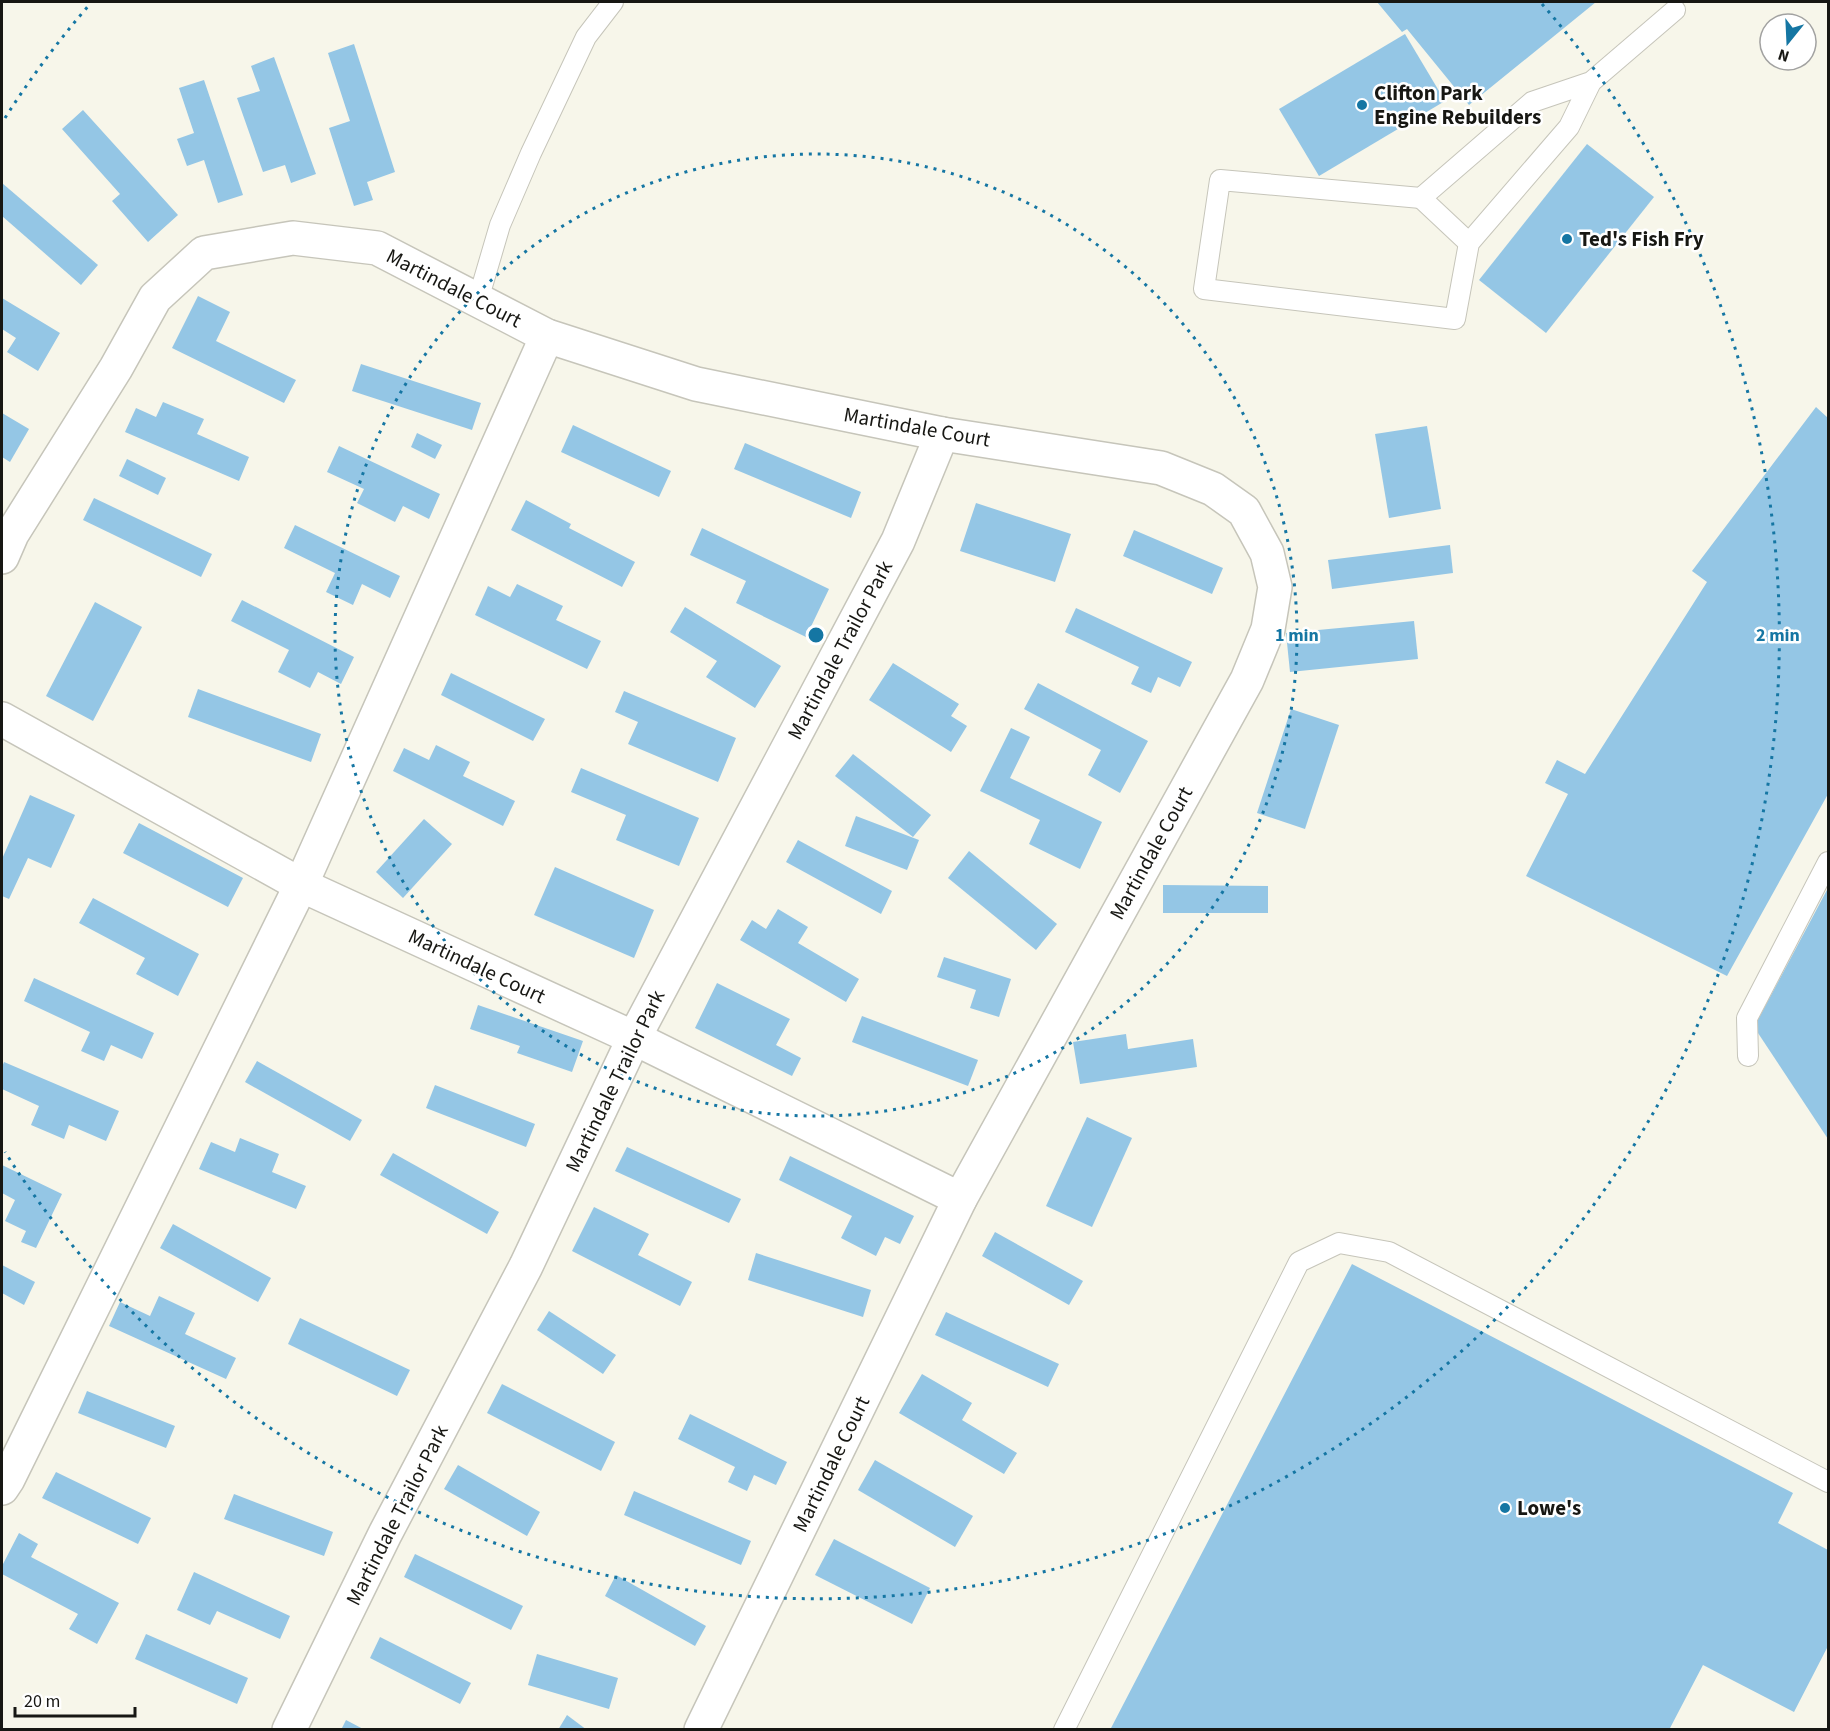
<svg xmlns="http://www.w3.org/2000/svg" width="1830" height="1731" font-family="'Source Sans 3',sans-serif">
<rect width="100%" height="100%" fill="#f7f6ea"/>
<g fill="#94c6e5">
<polygon points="1377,2 1596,2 1469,105 1407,29 1402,32"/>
<polygon points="1405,34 1445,101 1319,176 1279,109"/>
<polygon points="354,44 395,172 367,182 373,200 354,206 329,128 350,121 328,53"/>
<polygon points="274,57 316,174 291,183 285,165 263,172 237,98 260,91 251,66"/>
<polygon points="204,80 243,195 218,203 204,160 187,166 177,139 194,133 179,88"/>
<polygon points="83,110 178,215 148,242 112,201 120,194 62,129"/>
<polygon points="1587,144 1654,197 1546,333 1479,280"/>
<polygon points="2,183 98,265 81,285 2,216"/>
<polygon points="198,296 230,312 216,341 296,380 284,403 172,348"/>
<polygon points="2,298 60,333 38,371 7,352 16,338 2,329"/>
<polygon points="361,364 481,403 472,430 352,391"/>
<polygon points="163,402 204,419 197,434 249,457 239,481 125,432 136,408 156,417"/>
<polygon points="1816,407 1828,418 1828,794 1727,976 1526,876 1568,794 1545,783 1557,760 1585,774 1707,582 1692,571"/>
<polygon points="2,413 29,429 10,462 2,457"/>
<polygon points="573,425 671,471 659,497 561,452"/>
<polygon points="1427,426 1441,509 1389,518 1375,434"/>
<polygon points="417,433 442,445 435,459 411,447"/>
<polygon points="745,443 861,492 851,518 734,469"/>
<polygon points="339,446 440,494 429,519 403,506 395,522 357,503 364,489 327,472"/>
<polygon points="127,459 166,478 158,495 119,476"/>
<polygon points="94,498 212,554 201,577 83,520"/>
<polygon points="526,500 571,524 569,528 635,562 622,587 511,530"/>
<polygon points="976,503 1071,534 1055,582 960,551"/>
<polygon points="295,525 400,576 390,598 362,584 353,605 326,592 335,573 284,548"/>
<polygon points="702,528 829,589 806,637 736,603 746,581 690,555"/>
<polygon points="1134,530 1223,568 1212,594 1123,556"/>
<polygon points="1450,545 1453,573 1332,589 1328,560"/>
<polygon points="517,584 563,606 556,620 601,641 587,669 475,615 488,586 510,597"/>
<polygon points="242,600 354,657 341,684 318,672 310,688 278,672 289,650 231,621"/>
<polygon points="95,602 142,627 93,721 46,696"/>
<polygon points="685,607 781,666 755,708 706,677 717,661 670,632"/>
<polygon points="1076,608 1192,662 1180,687 1158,677 1151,693 1131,684 1139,667 1065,632"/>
<polygon points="1414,621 1418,659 1290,672 1286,633"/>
<polygon points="893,663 959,704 951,716 967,726 951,752 869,700"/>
<polygon points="451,673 545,719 533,741 441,695"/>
<polygon points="1038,683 1148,741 1120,793 1088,775 1101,750 1024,709"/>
<polygon points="198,689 321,734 311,762 188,717"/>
<polygon points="624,691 736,738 718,782 628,744 638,722 615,712"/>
<polygon points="1291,709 1339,725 1305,829 1257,813"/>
<polygon points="1011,728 1030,737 1010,778 1102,822 1080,869 1029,844 1040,820 980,791"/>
<polygon points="436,745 470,762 463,776 515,801 503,826 393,771 404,748 429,760"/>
<polygon points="853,754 931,815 913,837 835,776"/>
<polygon points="581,768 699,818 679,866 616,840 626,815 571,792"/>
<polygon points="30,795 75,815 51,868 28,858 9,899 2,896 2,859"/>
<polygon points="856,816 919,840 907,870 845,846"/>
<polygon points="424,819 452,844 403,898 376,872"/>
<polygon points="139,823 243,878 228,907 123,853"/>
<polygon points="798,840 892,891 881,914 786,862"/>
<polygon points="969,851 1057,924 1036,950 948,878"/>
<polygon points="555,867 654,910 634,958 534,915"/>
<polygon points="1163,885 1268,886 1268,913 1163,913"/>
<polygon points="1828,888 1828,1139 1754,1027"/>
<polygon points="93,898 199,954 178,996 136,974 145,958 79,923"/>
<polygon points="778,909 808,927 798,943 859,979 846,1002 740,940 752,920 766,929"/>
<polygon points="944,957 1011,979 999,1017 970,1008 976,990 937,977"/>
<polygon points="34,978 154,1033 142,1059 111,1045 104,1061 81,1051 90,1032 24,1001"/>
<polygon points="717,983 790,1019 776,1045 801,1058 792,1076 695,1028"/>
<polygon points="478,1005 583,1041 572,1072 517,1053 520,1046 470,1029"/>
<polygon points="862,1016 978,1060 968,1086 852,1042"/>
<polygon points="1126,1034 1128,1049 1193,1039 1197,1067 1080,1084 1073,1042"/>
<polygon points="257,1061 362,1120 350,1141 245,1082"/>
<polygon points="4,1062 119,1111 106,1141 69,1125 64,1139 31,1125 39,1106 2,1089 2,1067"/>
<polygon points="435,1085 535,1124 526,1147 426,1108"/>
<polygon points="1087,1117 1132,1138 1092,1227 1046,1206"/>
<polygon points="240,1138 279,1154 272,1172 306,1186 296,1209 199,1169 211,1142 235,1152"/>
<polygon points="627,1147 741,1199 729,1223 615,1171"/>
<polygon points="393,1153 499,1212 487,1234 380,1175"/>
<polygon points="790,1156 914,1216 900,1244 885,1237 876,1256 841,1238 852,1216 779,1180"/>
<polygon points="2,1165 62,1194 36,1248 21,1242 26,1231 5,1221 15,1200 2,1193"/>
<polygon points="594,1207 649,1234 638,1255 692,1282 680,1306 572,1251"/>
<polygon points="173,1224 271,1278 258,1302 160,1248"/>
<polygon points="995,1232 1083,1281 1069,1305 982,1256"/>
<polygon points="756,1253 871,1290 863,1317 748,1280"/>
<polygon points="1352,1264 1793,1493 1778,1523 1828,1550 1828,1646 1794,1712 1703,1665 1669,1730 1110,1730"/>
<polygon points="2,1265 35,1282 24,1305 2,1293"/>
<polygon points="159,1296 195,1313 185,1334 236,1358 226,1379 109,1326 120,1302 150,1316"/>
<polygon points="549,1311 616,1355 603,1374 537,1330"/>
<polygon points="946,1312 1059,1364 1048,1387 935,1335"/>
<polygon points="300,1318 410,1370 397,1396 288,1344"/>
<polygon points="922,1374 972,1403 962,1420 1017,1453 1004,1474 899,1413"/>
<polygon points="502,1384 615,1442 601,1471 487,1413"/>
<polygon points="87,1391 175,1426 166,1448 78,1413"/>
<polygon points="690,1414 787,1462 776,1485 754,1475 747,1491 728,1482 735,1467 678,1439"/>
<polygon points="875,1460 973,1516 955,1547 858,1490"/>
<polygon points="458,1465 540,1512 527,1536 444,1489"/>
<polygon points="56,1472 151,1518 138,1544 42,1498"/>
<polygon points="634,1491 751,1541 741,1565 624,1515"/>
<polygon points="234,1494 333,1532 324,1556 224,1519"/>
<polygon points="19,1533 38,1544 31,1557 119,1603 97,1644 69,1629 78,1614 2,1574 2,1566"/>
<polygon points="834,1539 930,1588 912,1624 815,1575"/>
<polygon points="415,1554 523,1606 511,1630 404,1577"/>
<polygon points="194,1572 290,1616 280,1639 217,1611 210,1625 177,1610"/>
<polygon points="616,1575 706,1626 695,1646 605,1596"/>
<polygon points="146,1634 248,1678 237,1704 135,1659"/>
<polygon points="380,1637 471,1683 460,1704 370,1658"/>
<polygon points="537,1654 618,1678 609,1709 528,1685"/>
<polygon points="567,1715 587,1730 558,1730"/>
<polygon points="346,1720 365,1730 341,1730"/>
</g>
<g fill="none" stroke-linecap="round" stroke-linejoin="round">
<defs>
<g id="lane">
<polyline points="1591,82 1569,127 1469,243 1455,319 1204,289 1220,180 1421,198 1532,102 1591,82 1675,10"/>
<polyline points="1421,198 1469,243"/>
<polyline points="478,300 500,225 531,153 586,37 613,2"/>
<polyline points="1748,1056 1747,1018 1828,862"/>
<polyline points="1064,1730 1299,1262 1339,1243 1389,1252 1828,1482"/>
</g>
<g id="street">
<polyline points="2,557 12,534 116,368 155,298 204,253 293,238 377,248 547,336 696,384 942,434 1161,468 1213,489 1244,511 1267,553 1275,587 1268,629 1247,680 960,1199 701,1730"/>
<polyline points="2,719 301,885 634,1038 960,1199"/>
<polyline points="2,1488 8,1479 301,885 547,336"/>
<polyline points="289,1730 385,1534 526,1266 634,1038 898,541 942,434"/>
</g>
</defs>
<use href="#lane" stroke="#c6c5ba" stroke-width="22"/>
<use href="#street" stroke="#c6c5ba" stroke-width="36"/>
<use href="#lane" stroke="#fff" stroke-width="20"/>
<use href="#street" stroke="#fff" stroke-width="33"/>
</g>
<g fill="none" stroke="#1576a3" stroke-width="3" stroke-dasharray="3 6">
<circle cx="816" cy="635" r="481"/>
<path d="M5 118A962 962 0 0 1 90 4M1542 4A962 962 0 1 1 5 1152"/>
</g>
<g fill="#1576a3" stroke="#fff" stroke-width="2">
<circle cx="1362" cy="105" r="6"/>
<circle cx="1567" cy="239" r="6"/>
<circle cx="1505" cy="1508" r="6"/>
</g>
<g text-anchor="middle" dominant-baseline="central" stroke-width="5" stroke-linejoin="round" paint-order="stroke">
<g font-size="21" font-weight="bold" fill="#171713" stroke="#fff" text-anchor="start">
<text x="1374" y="93">Clifton Park<tspan x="1374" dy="24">Engine Rebuilders</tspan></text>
<text x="1579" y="239">Ted's Fish Fry</text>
<text x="1517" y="1508">Lowe's</text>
</g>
<g font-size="21" fill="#171713" stroke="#fff">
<text transform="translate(454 288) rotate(27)">Martindale Court</text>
<text transform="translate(917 427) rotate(10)">Martindale Court</text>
<text transform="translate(840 650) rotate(-62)">Martindale Trailor Park</text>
<text transform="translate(1151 853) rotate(-61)">Martindale Court</text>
<text transform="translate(477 966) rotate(25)">Martindale Court</text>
<text transform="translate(615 1081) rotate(-64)">Martindale Trailor Park</text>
<text transform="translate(831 1464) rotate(-64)">Martindale Court</text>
<text transform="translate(397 1515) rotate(-63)">Martindale Trailor Park</text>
</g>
</g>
<circle cx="816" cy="635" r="9" fill="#1576a3" stroke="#fff" stroke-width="3"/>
<g font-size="18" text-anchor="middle" font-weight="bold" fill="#1576a3" stroke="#fff" stroke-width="5" stroke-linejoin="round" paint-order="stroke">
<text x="1297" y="641">1 min</text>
<text x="1778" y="641">2 min</text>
</g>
<rect width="1830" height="1731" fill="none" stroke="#171713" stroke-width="6"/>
<g transform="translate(1788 42) rotate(198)"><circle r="28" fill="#ffffff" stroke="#a2a2a1" stroke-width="1.5"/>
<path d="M0-4.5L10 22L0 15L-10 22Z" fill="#1576a3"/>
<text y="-9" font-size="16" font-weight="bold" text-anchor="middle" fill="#171713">N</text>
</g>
<path d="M15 1707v9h120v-9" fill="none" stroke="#171713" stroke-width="3"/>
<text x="24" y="1707" font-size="18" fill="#171713" stroke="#ffffff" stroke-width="4.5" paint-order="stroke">20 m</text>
</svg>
